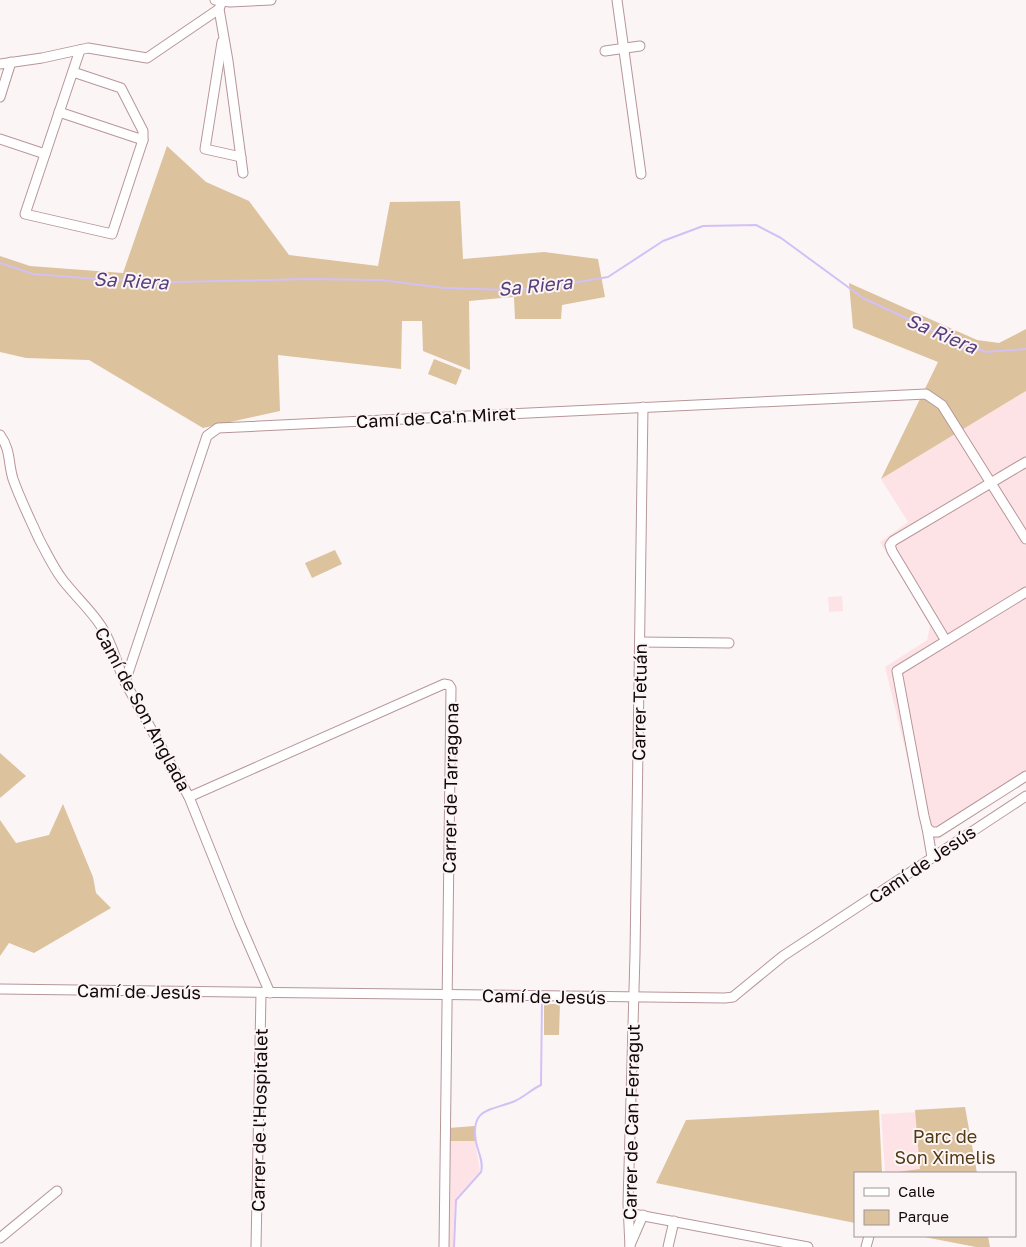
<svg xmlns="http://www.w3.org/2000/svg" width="1026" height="1247" font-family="'Golos Text',sans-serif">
<rect width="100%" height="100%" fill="#fcf5f6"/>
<g fill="#fee3e6">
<polygon points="1026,391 1026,781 927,846 924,827 885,667 927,640 930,626 880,542 908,522 881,479"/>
<polygon points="842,596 843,611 829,612 828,597"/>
<polygon points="919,1112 923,1171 885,1173 881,1114"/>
<polygon points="475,1126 475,1141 480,1171 455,1199 453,1247 447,1247 449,1128"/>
</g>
<g fill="#dcc29d">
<polygon points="167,146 206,182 249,201 289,255 378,266 390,202 460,201 463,259 544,252 598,259 605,297 562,305 561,319 515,319 514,297 469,301 470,370 423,351 422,321 402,321 401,369 278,355 280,411 203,428 89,360 26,358 0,352 0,256 30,266 123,273"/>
<polygon points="849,283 977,340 999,343 1026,329 1026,391 881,479 938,362 853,328"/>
<polygon points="434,359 462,370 456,385 428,374"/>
<polygon points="335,550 342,564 312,578 305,563"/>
<polygon points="0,753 26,776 0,798"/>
<polygon points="63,804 93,877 96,893 111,908 34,953 9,943 0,956 0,820 16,843 49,835"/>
<polygon points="544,1004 560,1004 559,1035 544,1035"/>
<polygon points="965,1107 977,1173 890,1173 920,1169 915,1110"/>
<polygon points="879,1110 882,1173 855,1173 855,1223 656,1183 686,1120"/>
<polygon points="475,1126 475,1141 448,1141 449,1128"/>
<polygon points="919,1236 988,1236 990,1247 976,1247"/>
</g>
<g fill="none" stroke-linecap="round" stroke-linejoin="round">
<g stroke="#d3c1f5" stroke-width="2">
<polyline points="0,263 33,274 98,279 175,282 308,279 381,280 445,288 508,290 555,286 608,277 663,241 703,226 756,225 781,238 863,298 940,334 986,352 1026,349"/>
<path d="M 454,1247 L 456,1200 L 481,1172 C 484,1162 478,1152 476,1142 C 470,1107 491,1111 515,1101 C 524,1097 532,1089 541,1085 L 542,1000"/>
</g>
<defs>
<g id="minor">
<polyline points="215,0 230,2 271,0"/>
<polyline points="617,0 641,174"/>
<polyline points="222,1 219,9 228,61 243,173"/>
<polyline points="222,42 205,149 241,157"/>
<polyline points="605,51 640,46"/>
<polyline points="0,64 42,58 88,48 147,58 219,9"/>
<polyline points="73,72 121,88 143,131 143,140 112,234 25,214 80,50"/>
<polyline points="0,97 11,62"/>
<polyline points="59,112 143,140"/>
<polyline points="0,139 45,154"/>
<path d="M 0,435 C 11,450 8,463 13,479 C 20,499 30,519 39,539 C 46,552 53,567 62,579 C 74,595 90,609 101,626 C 113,644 116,663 125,682 L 189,797 L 240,924 L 270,993"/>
<polyline points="1026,592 897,671 924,816 927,828 932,832 938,832 1026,776"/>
<polyline points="946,641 892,551 890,545 893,541 1026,462"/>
<polyline points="640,642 729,643"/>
<polyline points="125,682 207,436 218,428 926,394 942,405 1026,539"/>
<polyline points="189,797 444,684 449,685 451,688 444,1247"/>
<polyline points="927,828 932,857"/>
<polyline points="0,989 725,998 733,997 739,992 783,956 1026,796"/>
<polyline points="628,1213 808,1247"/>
<polyline points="0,1238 57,1191"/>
<polyline points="630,1245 643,1215"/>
<polyline points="256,1247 261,993"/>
<polyline points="630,1247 628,1204 635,954 643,407"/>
<polyline points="668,1247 674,1221"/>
<polyline points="866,1247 869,1236"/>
</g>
</defs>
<use href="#minor" stroke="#b7969a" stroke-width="11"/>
<use href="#minor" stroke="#fff" stroke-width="9"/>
</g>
<g text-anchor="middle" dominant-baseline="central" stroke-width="4" stroke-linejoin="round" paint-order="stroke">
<g font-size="18" fill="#13080a" stroke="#fcf5f6">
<text transform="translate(436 417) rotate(-3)">Camí de Ca'n Miret</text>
<text transform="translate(639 702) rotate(-89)">Carrer Tetuán</text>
<text transform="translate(143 709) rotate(62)">Camí de Son Anglada</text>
<text transform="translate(450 788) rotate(-89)">Carrer de Tarragona</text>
<text transform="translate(922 864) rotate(-34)">Camí de Jesús</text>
<text transform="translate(139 991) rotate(1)">Camí de Jesús</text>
<text transform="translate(544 996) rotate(1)">Camí de Jesús</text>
<text transform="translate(259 1120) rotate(-89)">Carrer de l'Hospitalet</text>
<text transform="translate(631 1122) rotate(-89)">Carrer de Can Ferragut</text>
</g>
<g font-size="18" fill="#523a14" stroke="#fcf5f6">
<text x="945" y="1136">Parc de<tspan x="945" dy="21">Son Ximelis</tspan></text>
</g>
<g font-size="19" font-style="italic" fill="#573e7d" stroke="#fcf5f6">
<text transform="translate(131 280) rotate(3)">Sa Riera</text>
<text transform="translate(535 285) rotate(-6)">Sa Riera</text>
<text transform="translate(942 333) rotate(23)">Sa Riera</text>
</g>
</g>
<rect x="854" y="1172" width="162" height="65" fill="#fcf5f6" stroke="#9f9698"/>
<rect x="864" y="1188" width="25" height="8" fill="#ffffff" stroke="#9f9698"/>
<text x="898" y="1197" font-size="15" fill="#13080a">Calle</text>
<rect x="864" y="1210" width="25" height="15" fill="#dcc29d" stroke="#9f9698"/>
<text x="898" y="1222" font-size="15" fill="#13080a">Parque</text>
</svg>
